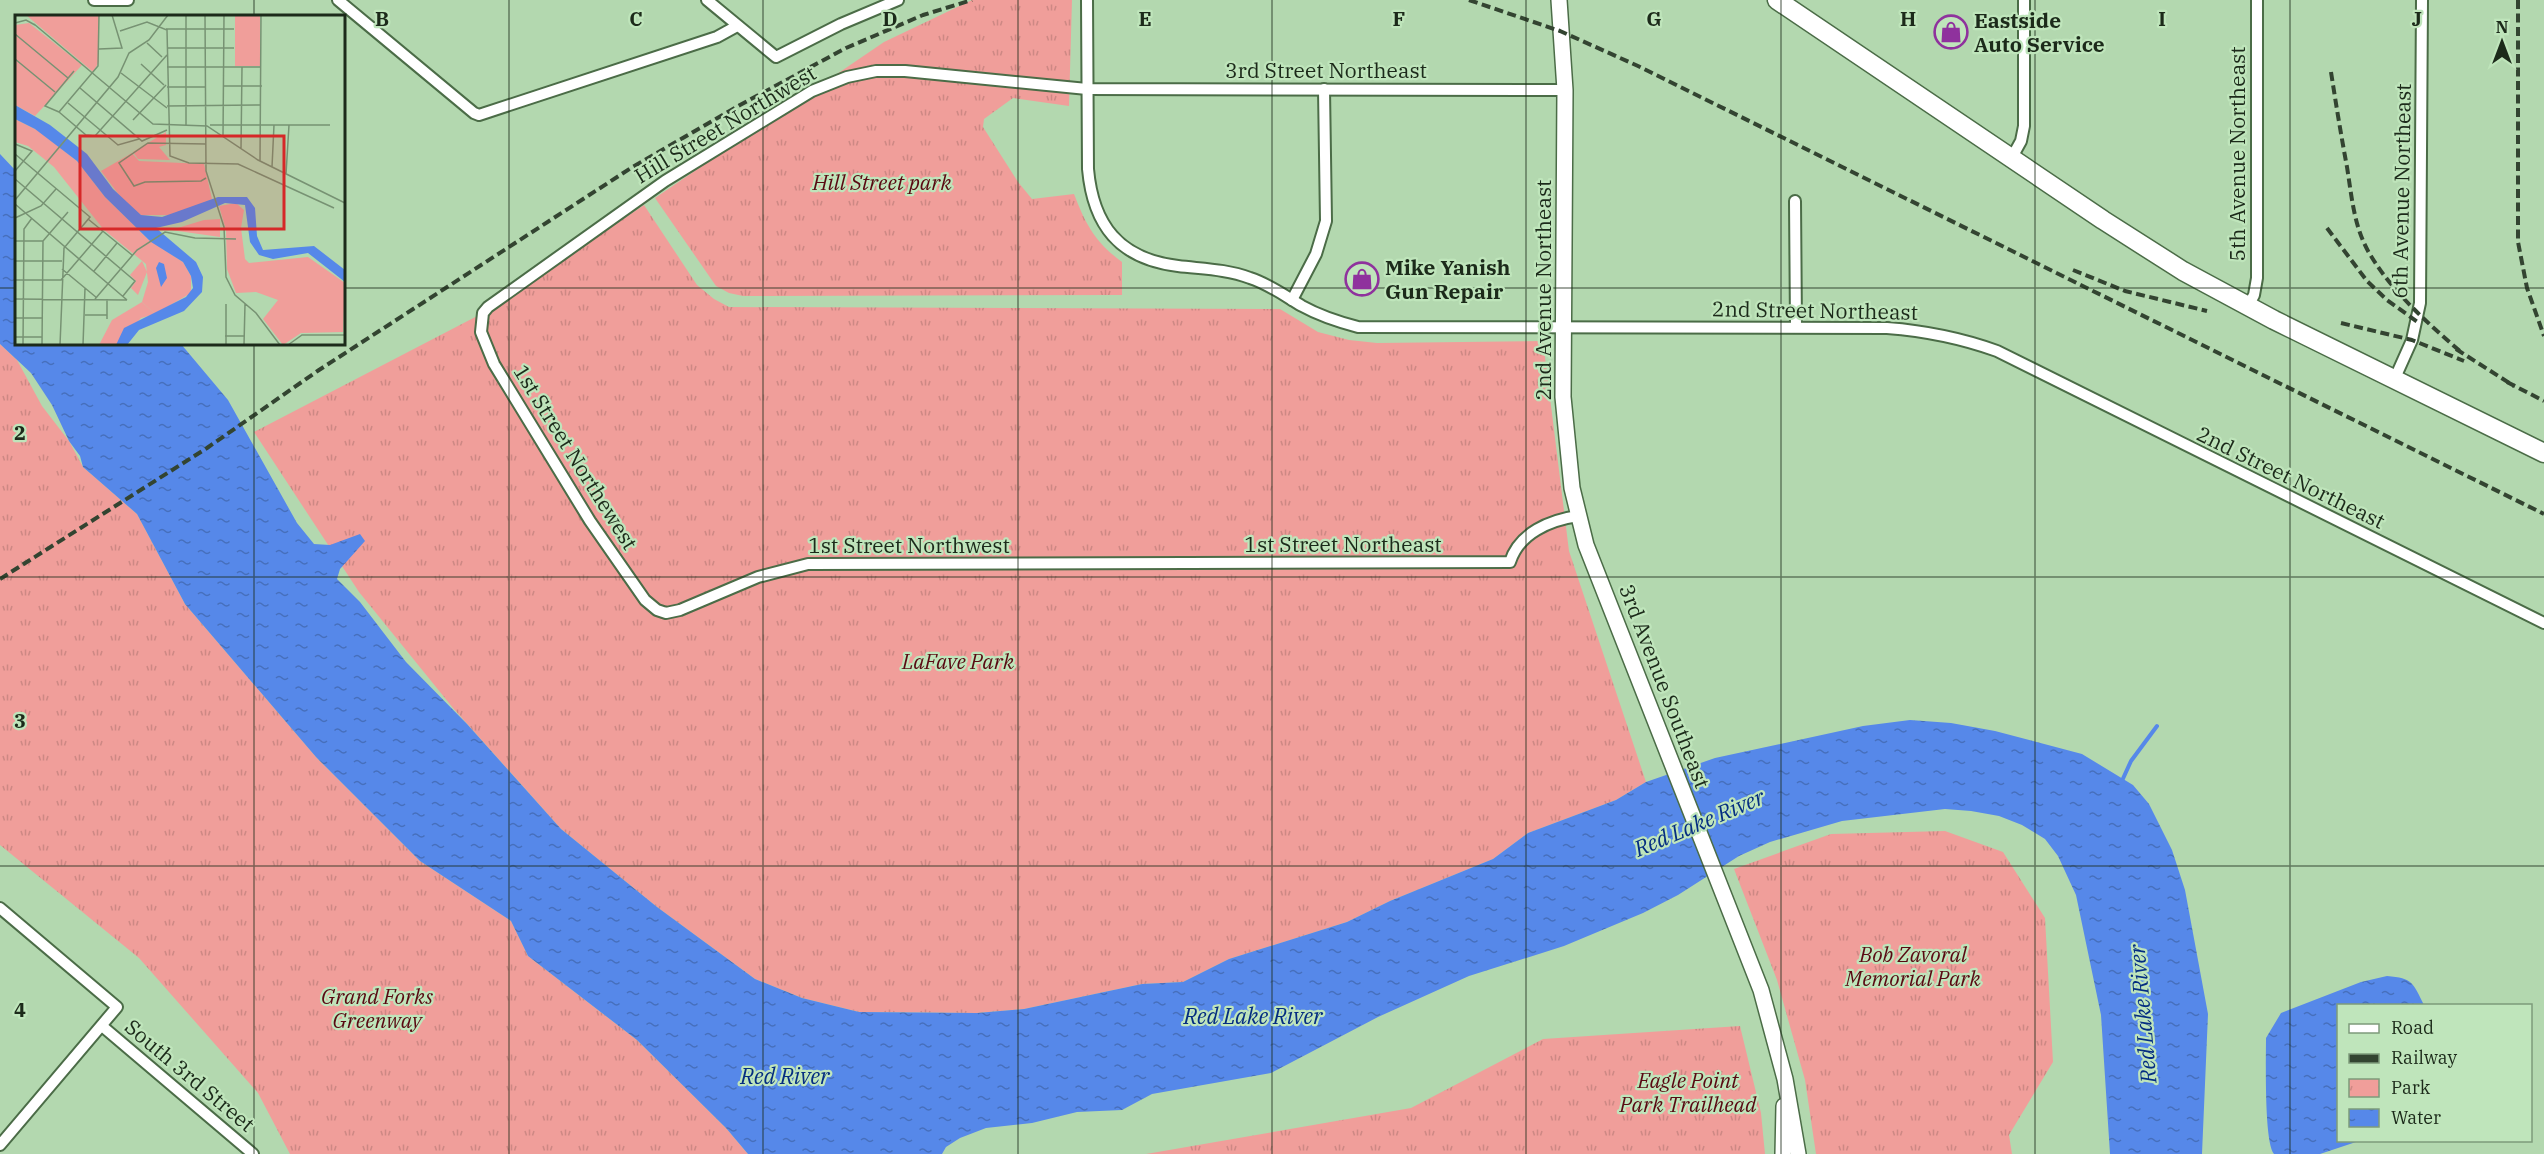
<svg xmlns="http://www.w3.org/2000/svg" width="2544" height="1154" font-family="'IBM Plex Serif',serif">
<defs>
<pattern id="park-tufts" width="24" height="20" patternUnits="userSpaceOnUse" patternTransform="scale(1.5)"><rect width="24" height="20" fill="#f09e9a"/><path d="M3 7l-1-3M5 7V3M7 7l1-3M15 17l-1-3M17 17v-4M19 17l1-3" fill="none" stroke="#cd8884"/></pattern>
<pattern id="water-ripples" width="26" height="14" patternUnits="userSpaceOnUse" patternTransform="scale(1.5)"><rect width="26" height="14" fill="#5688e9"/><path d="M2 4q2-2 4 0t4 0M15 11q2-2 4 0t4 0" fill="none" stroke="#466fbc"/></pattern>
</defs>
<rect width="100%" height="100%" fill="#b3d8af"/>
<g fill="url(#park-tufts)">
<path d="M 972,0 L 1072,0 L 1069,106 L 1013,98 L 984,119 L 983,127 L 1018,182 L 1032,199 L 1074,194 C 1086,225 1095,242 1122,262 L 1122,295 L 743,296 L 729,293 L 716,286 L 655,198 L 884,42 Z"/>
<polygon points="644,205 697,285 714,299 729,307 1280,309 1318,332 1349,340 1377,343 1543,341 1569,551 1646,782 1616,800 1528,833 1493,859 1390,901 1347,922 1229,959 1183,982 1142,984 1024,1009 977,1013 859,1012 802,998 755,979 657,907 561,829 453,708 359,592 254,432 483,313"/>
<polygon points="0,344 17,360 42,406 69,441 83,467 137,514 185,604 316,757 420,861 511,921 528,956 637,1040 726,1128 748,1154 290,1154 258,1093 139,958 0,845"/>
<polygon points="1945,831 2003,852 2045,918 2053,1062 2009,1135 2012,1154 1816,1154 1805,1080 1777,980 1734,869 1831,834"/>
<polygon points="1740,1026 1761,1113 1765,1154 1146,1154 1411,1108 1543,1039"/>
</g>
<g fill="url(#water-ripples)">
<polygon points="0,154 16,171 16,344 181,344 228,400 297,523 314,544 330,545 360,534 365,541 340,569 337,579 360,602 406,662 467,724 561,829 657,907 755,979 802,998 859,1012 977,1013 1024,1009 1142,984 1183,982 1229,959 1347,922 1390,901 1493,859 1528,833 1616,800 1646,782 1715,758 1863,726 1910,720 1951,723 1995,731 2082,754 2133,785 2149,804 2172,850 2185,890 2208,1014 2202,1154 2110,1154 2101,1015 2076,895 2058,856 2045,839 2022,825 1999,816 1971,811 1945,809 1842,821 1770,842 1739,856 1678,895 1643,913 1564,946 1469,976 1378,1017 1271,1073 1152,1094 1122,1110 1077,1112 1032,1123 986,1128 960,1138 946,1147 942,1154 748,1154 726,1128 637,1040 528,956 511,921 420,861 316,757 185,604 137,514 83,467 80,456 69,441 52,405 31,373 0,344"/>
<path d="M 2387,976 C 2413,978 2413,983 2424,1005 L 2338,1006 L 2338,1140 L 2359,1141 L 2320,1154 L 2274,1154 C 2264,1143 2266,1058 2266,1038 L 2281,1013 L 2361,982 Z"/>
</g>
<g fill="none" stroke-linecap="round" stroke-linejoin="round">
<polyline stroke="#5688e9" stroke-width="4" points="2121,783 2131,761 2157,726"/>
<defs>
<g id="street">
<polyline points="94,0 128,0"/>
<polyline points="338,0 474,113 479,115 717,37 737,26"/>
<polyline points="707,0 776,57 841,24 898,0"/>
<path d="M 1087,0 L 1088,169 C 1093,225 1119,259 1178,266 C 1202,269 1226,269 1250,278 C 1269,284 1285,296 1302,306 C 1320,316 1339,322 1358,327 L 1887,328 C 1926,331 1961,338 1997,351 L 2544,623"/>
<path d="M 1565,90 L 1087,89 L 905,71 L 876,71 L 847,77 L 812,91 L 665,181 L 488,307 L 483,313 L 481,332 L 494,364 L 590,521 L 645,600 L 657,610 L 666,613 L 680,610 L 758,577 L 808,564 L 1510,562 C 1519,533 1550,520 1578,516"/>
<polyline points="2011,159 2021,141 2024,126 2024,0"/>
<polyline points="1795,201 1796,327"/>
<polyline points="1292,300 1316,254 1326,221 1324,89"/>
<polyline points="2248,306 2254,295 2257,278 2257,0"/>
<polyline points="2395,378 2412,340 2420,303 2422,0"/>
<polyline points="0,908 117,1007 0,1145"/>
<polyline points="102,1026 253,1154"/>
</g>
<g id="secondary">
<polyline points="1559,0 1565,90 1563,397 1572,488 1586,545 1761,990 1785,1079 1798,1154"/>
<polyline points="1783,1154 1784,1106"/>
</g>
<polyline id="primary" points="1777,0 2103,220 2183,271 2274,320 2544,453"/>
</defs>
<use href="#street" stroke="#4b6c47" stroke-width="14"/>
<use href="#secondary" stroke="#4b6c47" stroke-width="18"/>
<use href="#primary" stroke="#4b6c47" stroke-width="21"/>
<use href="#street" stroke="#fff" stroke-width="10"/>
<use href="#secondary" stroke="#fff" stroke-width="15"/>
<use href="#primary" stroke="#fff" stroke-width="18"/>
<g stroke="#334431" stroke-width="4" stroke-dasharray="9 4.5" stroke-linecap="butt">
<polyline points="1469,0 1560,31 1638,66 2544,514"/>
<polyline points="2518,0 2518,242 2527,288 2544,336"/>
<path d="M 2331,72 C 2336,104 2341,135 2347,167 C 2352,198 2354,229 2371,256 C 2394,294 2429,324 2462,353"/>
<polyline points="2327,228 2367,281 2387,300 2419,323"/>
<polyline points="2073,270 2125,291 2207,311"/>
<polyline points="2341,323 2412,340 2464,361"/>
<polyline points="2456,349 2514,386"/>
<polyline points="2507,382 2544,401"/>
<polyline points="0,579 207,448 319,370 631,168 740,105 846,48 923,15 972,0"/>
</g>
</g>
<path fill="none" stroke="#1c2a1a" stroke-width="1.5" stroke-opacity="0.55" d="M 254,0 L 254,16M 509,0 L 509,1154M 763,0 L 763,1154M 1018,0 L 1018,1154M 1272,0 L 1272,1154M 1526,0 L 1526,1154M 1781,0 L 1781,1154M 2035,0 L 2035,1154M 2290,0 L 2290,1154M 0,288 L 16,288M 344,288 L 2544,288M 254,344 L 254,1154M 0,577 L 2544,577M 0,866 L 2544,866"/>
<defs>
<symbol id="shop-ring" viewBox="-11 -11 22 22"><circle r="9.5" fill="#bfe5bb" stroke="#8f329d" stroke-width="1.5"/><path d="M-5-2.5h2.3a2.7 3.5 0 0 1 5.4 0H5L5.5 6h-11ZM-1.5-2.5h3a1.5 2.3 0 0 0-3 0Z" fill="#8f329d"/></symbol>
</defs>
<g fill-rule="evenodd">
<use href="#shop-ring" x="1932" y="13" width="38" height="38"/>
<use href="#shop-ring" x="1343" y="260" width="38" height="38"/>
</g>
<g text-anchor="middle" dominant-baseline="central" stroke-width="4.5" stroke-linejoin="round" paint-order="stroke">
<g font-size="21" font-weight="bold" fill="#1c2a1a" stroke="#bfe5bb" text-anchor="start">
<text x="1974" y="20">Eastside<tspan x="1974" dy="24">Auto Service</tspan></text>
<text x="1385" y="267">Mike Yanish<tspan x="1385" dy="24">Gun Repair</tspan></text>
</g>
<g font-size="21" fill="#1c2a1a" stroke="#bfe5bb">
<text x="1326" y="70">3rd Street Northeast</text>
<text transform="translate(725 124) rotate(-31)">Hill Street Northwest</text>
<text transform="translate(2237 154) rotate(-90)">5th Avenue Northeast</text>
<text transform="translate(2401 191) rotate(-89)">6th Avenue Northeast</text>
<text transform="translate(1543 290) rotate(-90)">2nd Avenue Northeast</text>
<text transform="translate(1815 310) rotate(1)">2nd Street Northeast</text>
<text transform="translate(576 457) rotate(58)">1st Street Northewest</text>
<text transform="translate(2291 477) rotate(26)">2nd Street Northeast</text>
<text x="1343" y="544">1st Street Northeast</text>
<text x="909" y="545">1st Street Northwest</text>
<text transform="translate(1665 686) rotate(69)">3rd Avenue Southeast</text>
<text transform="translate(190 1075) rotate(40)">South 3rd Street</text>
</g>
<g font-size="21" font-style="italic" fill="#590912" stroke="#bfe5bb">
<text x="882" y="182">Hill Street park</text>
<text x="958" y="661">LaFave Park</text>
<text x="1913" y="954">Bob Zavoral<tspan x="1913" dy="24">Memorial Park</tspan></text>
<text x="377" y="996">Grand Forks<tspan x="377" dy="24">Greenway</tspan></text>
<text x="1688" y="1080">Eagle Point<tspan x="1688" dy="24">Park Trailhead</tspan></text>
</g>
<g font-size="22" font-style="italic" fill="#042d81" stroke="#bfe5bb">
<text transform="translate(1699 822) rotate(-23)">Red Lake River</text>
<text transform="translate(2142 1014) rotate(-95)">Red Lake River</text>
<text x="1253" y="1015">Red Lake River</text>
<text x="785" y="1075">Red River</text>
</g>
</g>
<g transform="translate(15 15)">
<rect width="330" height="330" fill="#b3d8af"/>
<path d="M 127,287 L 140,299 L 126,303 L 101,330 L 84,330 L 97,305 Z" fill="#f09e9a"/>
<path d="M 11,0 L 84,0 L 84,47 L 78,57 ZM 220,0 L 245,0 L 245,51 L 220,51 ZM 14,8 L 67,50 L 20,101 L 0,90 L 0,10 ZM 0,104 L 24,116 L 62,146 L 90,182 L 134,225 L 168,247 L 176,261 L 176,278 L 140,299 L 127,287 L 133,267 L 131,249 L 89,215 L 39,152 L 13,131 L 0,127 ZM 151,117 L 151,130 L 144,132 L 155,145 L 123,144 L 118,137 ZM 117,138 L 124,146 L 189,149 L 197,184 L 160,200 L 126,200 L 110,188 L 86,156 ZM 221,188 L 229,195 L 226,213 L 230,244 L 234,248 L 293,242 L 330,268 L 328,317 L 286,318 L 268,330 L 248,304 L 263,285 L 241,277 L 221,278 L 212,254 L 211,215 L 204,191 ZM 205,204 L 205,222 L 156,215 L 189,205 ZM 127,246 L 132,257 L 123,280 L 116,273 L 121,266 L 115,260 Z" fill="#f09e9a"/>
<path d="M 0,90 L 35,110 L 72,139 L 98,174 L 126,200 L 147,202 L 203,182 L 232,182 L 240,193 L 242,221 L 248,235 L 299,231 L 330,255 L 330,267 L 293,238 L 258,244 L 244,240 L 235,227 L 230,190 L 210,188 L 167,207 L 141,213 L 181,247 L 188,262 L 187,277 L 169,296 L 124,315 L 112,330 L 101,330 L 109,313 L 171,282 L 178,273 L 176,261 L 168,247 L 136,227 L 90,182 L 62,146 L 20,114 L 0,104 ZM 144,247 L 149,249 L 152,263 L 146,272 L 141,253 Z" fill="#5688e9"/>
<path fill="none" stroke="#779273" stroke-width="1.5" d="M 171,0 L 171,110M 190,0 L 191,156 L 209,212 L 211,262 L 220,280 L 241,298 L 265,330M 0,8 L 11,5 L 20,10M 19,9 L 94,72M 151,14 L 219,14M 105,16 L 132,7 L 152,15 L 155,141 L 174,148 L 223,149 L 319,193M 0,19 L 53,63M 132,28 L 147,42M 152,33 L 219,33M 84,34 L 107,33 L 97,0M 0,44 L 40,77M 126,49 L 149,70M 152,52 L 246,52M 106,58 L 152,93M 209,71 L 247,71M 152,72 L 190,72M 65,73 L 127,126 L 152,115M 95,73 L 138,109 L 192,111 L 243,145 L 330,188M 53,88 L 103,130 L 124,124M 152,91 L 246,90M 44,97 L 71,120 L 80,121 L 152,40M 44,97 L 83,51 L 84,0M 44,97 L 30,91 L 59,56M 118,105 L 151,70M 195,110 L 315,110M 208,122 L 209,0M 0,129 L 17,136 L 0,156M 191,129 L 133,128 L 104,148 L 119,171 L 130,167 L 186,166 L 191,163M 226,134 L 227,52M 0,139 L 75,202 L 49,233 L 45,330M 245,146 L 246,0M 257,152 L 259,110M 271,159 L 274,110M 0,164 L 120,266 L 108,281M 0,185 L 103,62 L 114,38 L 134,25 L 153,0M 0,189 L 112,285M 0,203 L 26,191 L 41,174M 73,204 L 117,240M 0,226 L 28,226M 28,226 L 53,197M 0,246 L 47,246M 47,254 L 82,283M 79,256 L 102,228M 0,265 L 46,265 L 88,216M 0,284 L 112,285M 80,284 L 122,235 L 150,217 L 180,223 L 221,224M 70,300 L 92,300M 0,303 L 27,303M 92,304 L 92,284M 210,321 L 229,321M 0,322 L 27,322M 8,330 L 9,214 L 17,203M 27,330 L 28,226M 68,330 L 70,273M 211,330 L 211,289M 229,330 L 230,289M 273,330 L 287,320 L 330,320"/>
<path fill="#d62828" fill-opacity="0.15" stroke="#d62828" stroke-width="3" d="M 65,121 L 269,121 L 269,214 L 65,214 Z"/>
<rect width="330" height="330" fill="none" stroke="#1c2a1a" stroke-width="3"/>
</g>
<g font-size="20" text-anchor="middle" font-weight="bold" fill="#1c2a1a" stroke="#bfe5bb" stroke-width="4.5" stroke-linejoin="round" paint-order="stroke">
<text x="382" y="26">B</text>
<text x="636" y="26">C</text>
<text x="890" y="26">D</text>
<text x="1145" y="26">E</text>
<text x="1399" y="26">F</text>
<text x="1654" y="26">G</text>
<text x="1908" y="26">H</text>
<text x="2162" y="26">I</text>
<text x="2417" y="26">J</text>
<text x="20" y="440">2</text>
<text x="20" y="728">3</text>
<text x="20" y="1017">4</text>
</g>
<rect x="2337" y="1004" width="195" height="138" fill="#bfe5bb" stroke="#7e9a7b" stroke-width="1.5"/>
<rect x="2349" y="1024" width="30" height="9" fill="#ffffff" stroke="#7e9a7b" stroke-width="1.5"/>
<text x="2391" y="1034" font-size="18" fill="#1c2a1a">Road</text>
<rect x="2349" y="1054" width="30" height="9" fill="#334431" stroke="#7e9a7b" stroke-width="1.5"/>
<text x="2391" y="1064" font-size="18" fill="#1c2a1a">Railway</text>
<rect x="2349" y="1079" width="30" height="18" fill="url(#park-tufts)" stroke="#7e9a7b" stroke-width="1.5"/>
<text x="2391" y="1094" font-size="18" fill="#1c2a1a">Park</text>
<rect x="2349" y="1109" width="30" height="18" fill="url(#water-ripples)" stroke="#7e9a7b" stroke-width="1.5"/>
<text x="2391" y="1124" font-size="18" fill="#1c2a1a">Water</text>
<g transform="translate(2502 42)" stroke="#bfe5bb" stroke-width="4.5" paint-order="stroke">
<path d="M0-4.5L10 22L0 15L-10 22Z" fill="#1c2a1a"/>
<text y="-9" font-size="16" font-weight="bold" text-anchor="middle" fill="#1c2a1a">N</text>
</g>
</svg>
